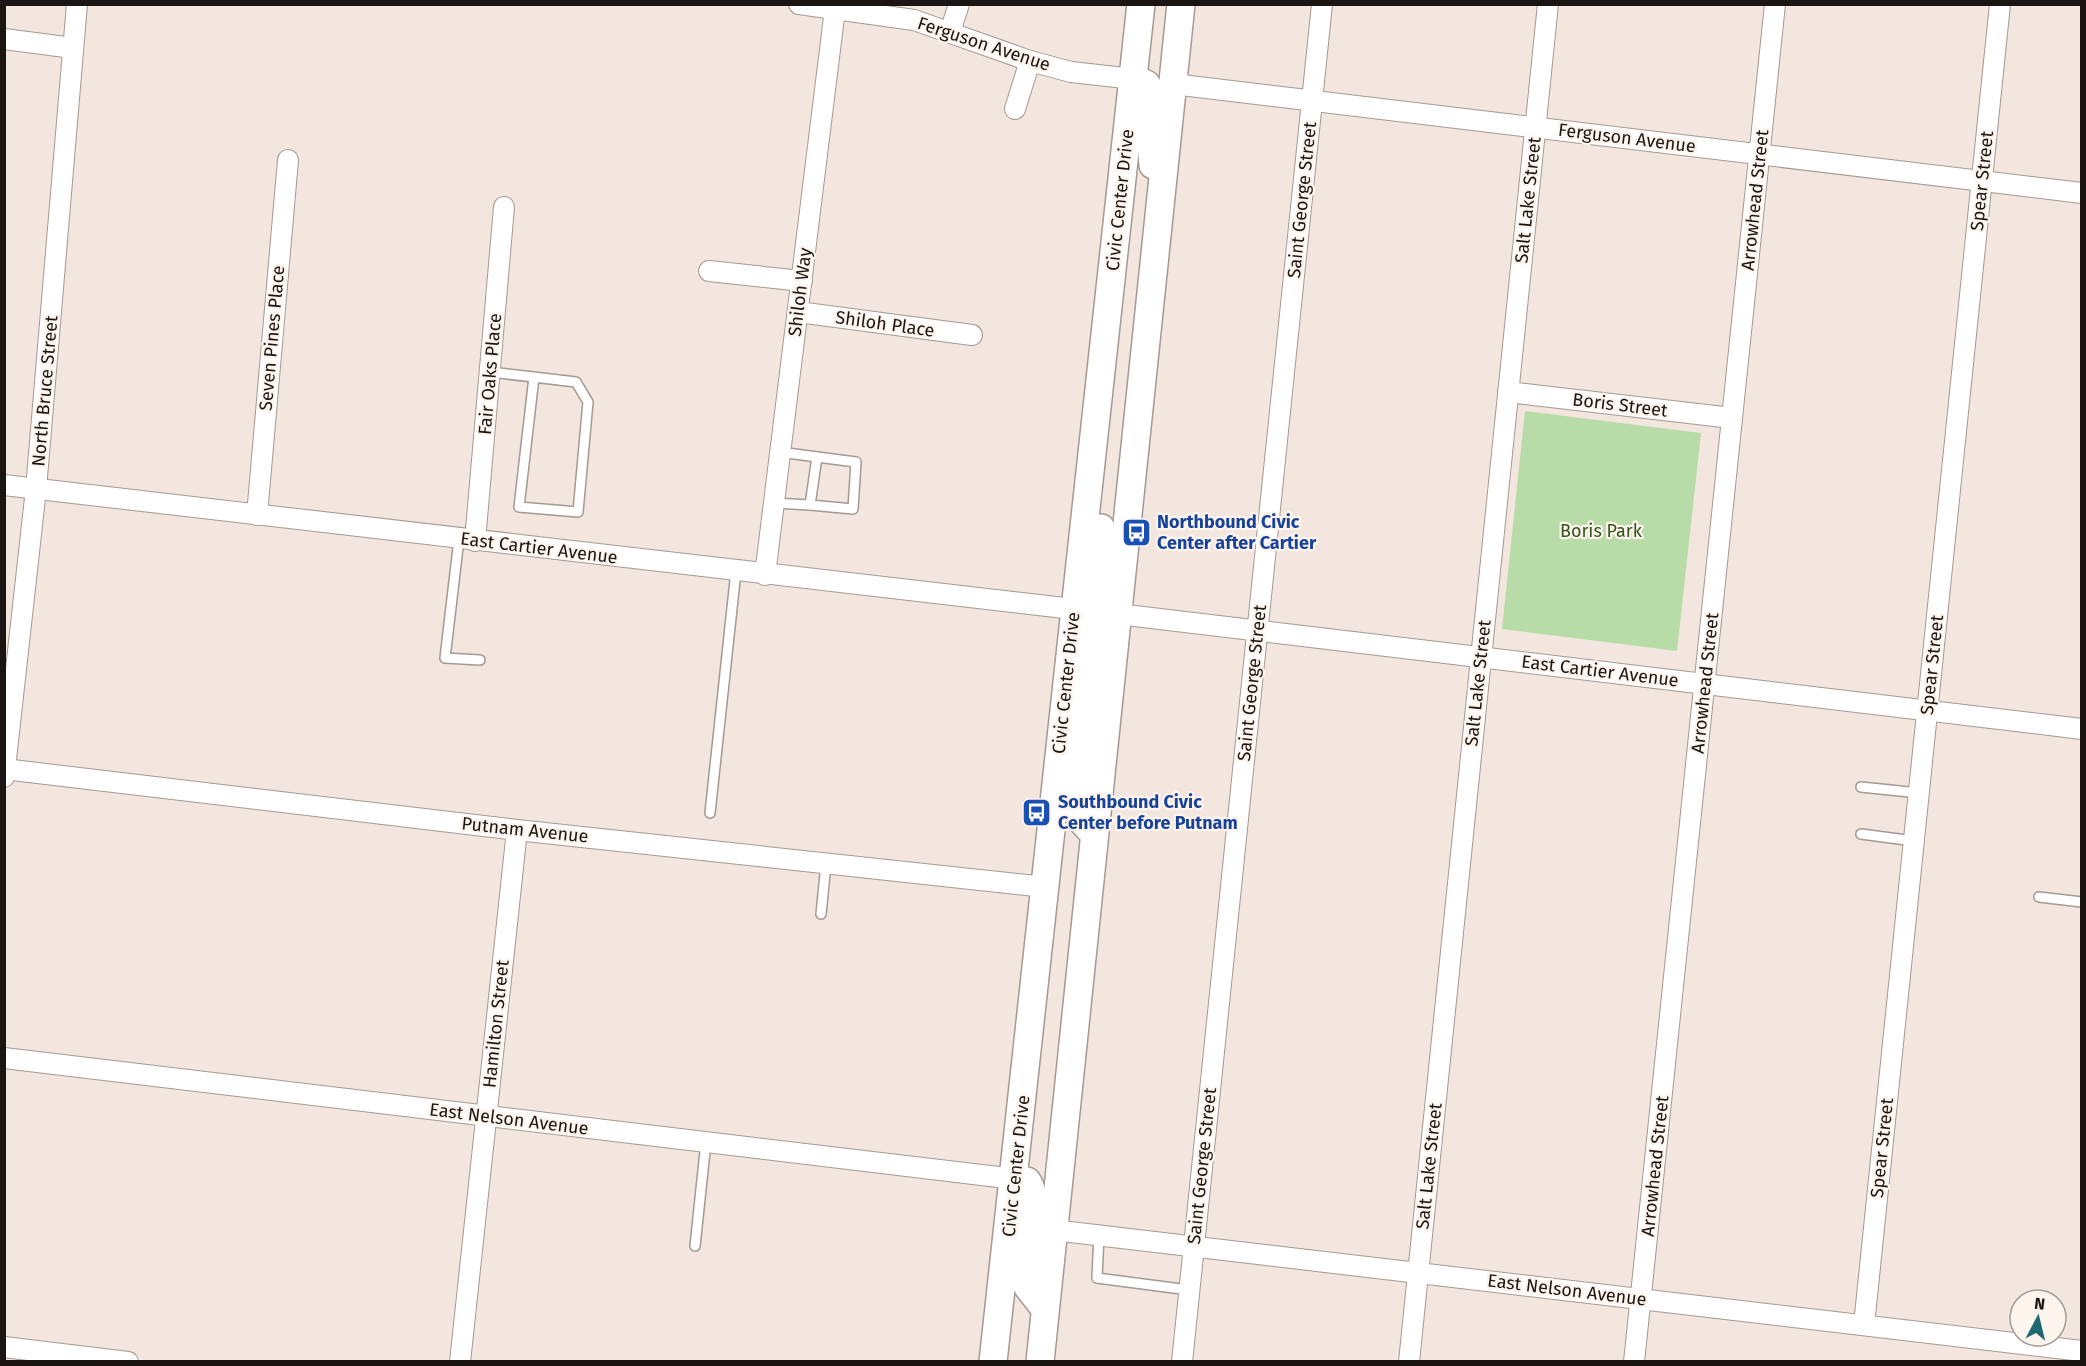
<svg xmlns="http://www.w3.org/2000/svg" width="2086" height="1366" font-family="'Fira Sans',sans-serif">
<rect width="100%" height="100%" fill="#f3e6df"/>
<polygon fill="#b7dca7" points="1525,411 1701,433 1677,651 1502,629"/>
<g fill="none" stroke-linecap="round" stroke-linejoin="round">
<defs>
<g id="lane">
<polyline points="490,372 576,382 588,402 578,512 519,507 534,377"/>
<polyline points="774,503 810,505 817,457 780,452"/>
<polyline points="810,505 853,509 856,462 817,457"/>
<polyline points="459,539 445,658 480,660"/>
<polyline points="1861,787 1919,793"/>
<polyline points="710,813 736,571"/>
<polyline points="1861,834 1914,841"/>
<polyline points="2039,897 2082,902"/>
<polyline points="821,914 826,864"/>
<polyline points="1099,1235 1097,1278 1189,1290"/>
<polyline points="695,1246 706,1142"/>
</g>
<g id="street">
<polyline points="799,4 914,20 1030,61 1071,72 1134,79"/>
<polyline points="950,32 959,4"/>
<polyline points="4,39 73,48"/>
<polyline points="1173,84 2082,193"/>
<polyline points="1015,109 1030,61"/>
<polyline points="709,271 802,281"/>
<polyline points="798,312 972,335"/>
<polyline points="1508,392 1732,418"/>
<polyline points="4,485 1073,609"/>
<polyline points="257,515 288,160"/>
<polyline points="475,541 504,207"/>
<polyline points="765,575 835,9"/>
<polyline points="1118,614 2082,729"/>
<polyline points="4,769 517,830 1045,887"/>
<polyline points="4,777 36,489 77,4"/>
<polyline points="4,1058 1015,1179"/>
<polyline points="1053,1230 2082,1351"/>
<polyline points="1864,1325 2000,4"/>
<polyline points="4,1347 128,1362"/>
<polyline points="460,1362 517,830"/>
<polyline points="1182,1362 1322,4"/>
<polyline points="1409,1362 1548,4"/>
<polyline points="1634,1362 1775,4"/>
</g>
<g id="secondary">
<polyline points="1134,79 1146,84 1152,93 1149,120 1153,165"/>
<path d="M 1101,528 C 1099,554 1091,585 1103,609 L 1118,614"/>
<polyline points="1073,609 1091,616 1094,628 1078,804 1080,819 1094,834"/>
<path d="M 1015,1179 L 1027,1181 C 1042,1201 1029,1260 1027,1286 L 1045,1309"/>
<polyline points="993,1362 1141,4"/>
<polyline points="1040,1362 1181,4"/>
</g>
</defs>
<use href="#lane" stroke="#a59993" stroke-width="12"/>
<use href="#street" stroke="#a59993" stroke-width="22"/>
<use href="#secondary" stroke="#a59993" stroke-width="30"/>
<use href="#lane" stroke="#fff" stroke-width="9"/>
<use href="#street" stroke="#fff" stroke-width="20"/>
<use href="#secondary" stroke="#fff" stroke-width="27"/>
</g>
<defs>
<symbol id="bus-square" viewBox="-11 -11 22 22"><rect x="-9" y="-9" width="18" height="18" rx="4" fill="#1a4fb4" stroke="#fef4ee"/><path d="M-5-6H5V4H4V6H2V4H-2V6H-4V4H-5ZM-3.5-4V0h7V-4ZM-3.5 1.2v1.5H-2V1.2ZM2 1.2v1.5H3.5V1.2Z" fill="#fff"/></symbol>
</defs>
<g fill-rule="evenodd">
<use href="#bus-square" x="1120" y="516" width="33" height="33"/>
<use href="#bus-square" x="1020" y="796" width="33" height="33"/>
</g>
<g text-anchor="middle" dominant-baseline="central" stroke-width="4.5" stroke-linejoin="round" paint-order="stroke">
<g font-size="18" fill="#1a1513" stroke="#fef4ee">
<text transform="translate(984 44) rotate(18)">Ferguson Avenue</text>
<text transform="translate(1627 138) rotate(7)">Ferguson Avenue</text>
<text transform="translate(1982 181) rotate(-84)">Spear Street</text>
<text transform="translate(1120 200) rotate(-84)">Civic Center Drive</text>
<text transform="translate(1302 200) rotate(-84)">Saint George Street</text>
<text transform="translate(1528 200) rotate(-84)">Salt Lake Street</text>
<text transform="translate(1755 200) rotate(-84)">Arrowhead Street</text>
<text transform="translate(800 292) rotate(-83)">Shiloh Way</text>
<text transform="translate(885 324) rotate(8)">Shiloh Place</text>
<text transform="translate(272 338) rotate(-85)">Seven Pines Place</text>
<text transform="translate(490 374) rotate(-85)">Fair Oaks Place</text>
<text transform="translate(45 391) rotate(-85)">North Bruce Street</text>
<text transform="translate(1620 405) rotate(7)">Boris Street</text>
<text transform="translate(539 548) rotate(7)">East Cartier Avenue</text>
<text transform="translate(1932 665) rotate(-84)">Spear Street</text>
<text transform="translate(1600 671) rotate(7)">East Cartier Avenue</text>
<text transform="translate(1066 683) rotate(-84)">Civic Center Drive</text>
<text transform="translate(1252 683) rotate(-84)">Saint George Street</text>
<text transform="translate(1478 683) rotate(-84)">Salt Lake Street</text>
<text transform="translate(1705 683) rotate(-84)">Arrowhead Street</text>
<text transform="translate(525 830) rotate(6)">Putnam Avenue</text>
<text transform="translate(496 1024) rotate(-84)">Hamilton Street</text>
<text transform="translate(509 1119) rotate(7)">East Nelson Avenue</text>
<text transform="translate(1882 1148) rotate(-84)">Spear Street</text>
<text transform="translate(1016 1166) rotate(-84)">Civic Center Drive</text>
<text transform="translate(1202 1166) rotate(-84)">Saint George Street</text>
<text transform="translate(1429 1166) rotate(-84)">Salt Lake Street</text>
<text transform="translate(1655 1166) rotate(-84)">Arrowhead Street</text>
<text transform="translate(1567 1290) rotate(7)">East Nelson Avenue</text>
</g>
<g font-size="18" font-weight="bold" fill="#164399" stroke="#fef4ee" text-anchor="start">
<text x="1157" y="522">Northbound Civic<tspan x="1157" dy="21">Center after Cartier</tspan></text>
<text x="1058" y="802">Southbound Civic<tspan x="1058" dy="21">Center before Putnam</tspan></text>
</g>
<g font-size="18" fill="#305619" stroke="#fef4ee">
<text x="1601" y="531">Boris Park</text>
</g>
</g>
<rect width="2086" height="1366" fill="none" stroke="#1a1513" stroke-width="12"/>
<g transform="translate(2038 1318) rotate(7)"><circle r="28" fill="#fef4ee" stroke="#a39b96" stroke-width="1.5"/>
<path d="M0-4.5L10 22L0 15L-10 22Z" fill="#1e6873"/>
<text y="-9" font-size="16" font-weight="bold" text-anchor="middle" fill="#1a1513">N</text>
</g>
</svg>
